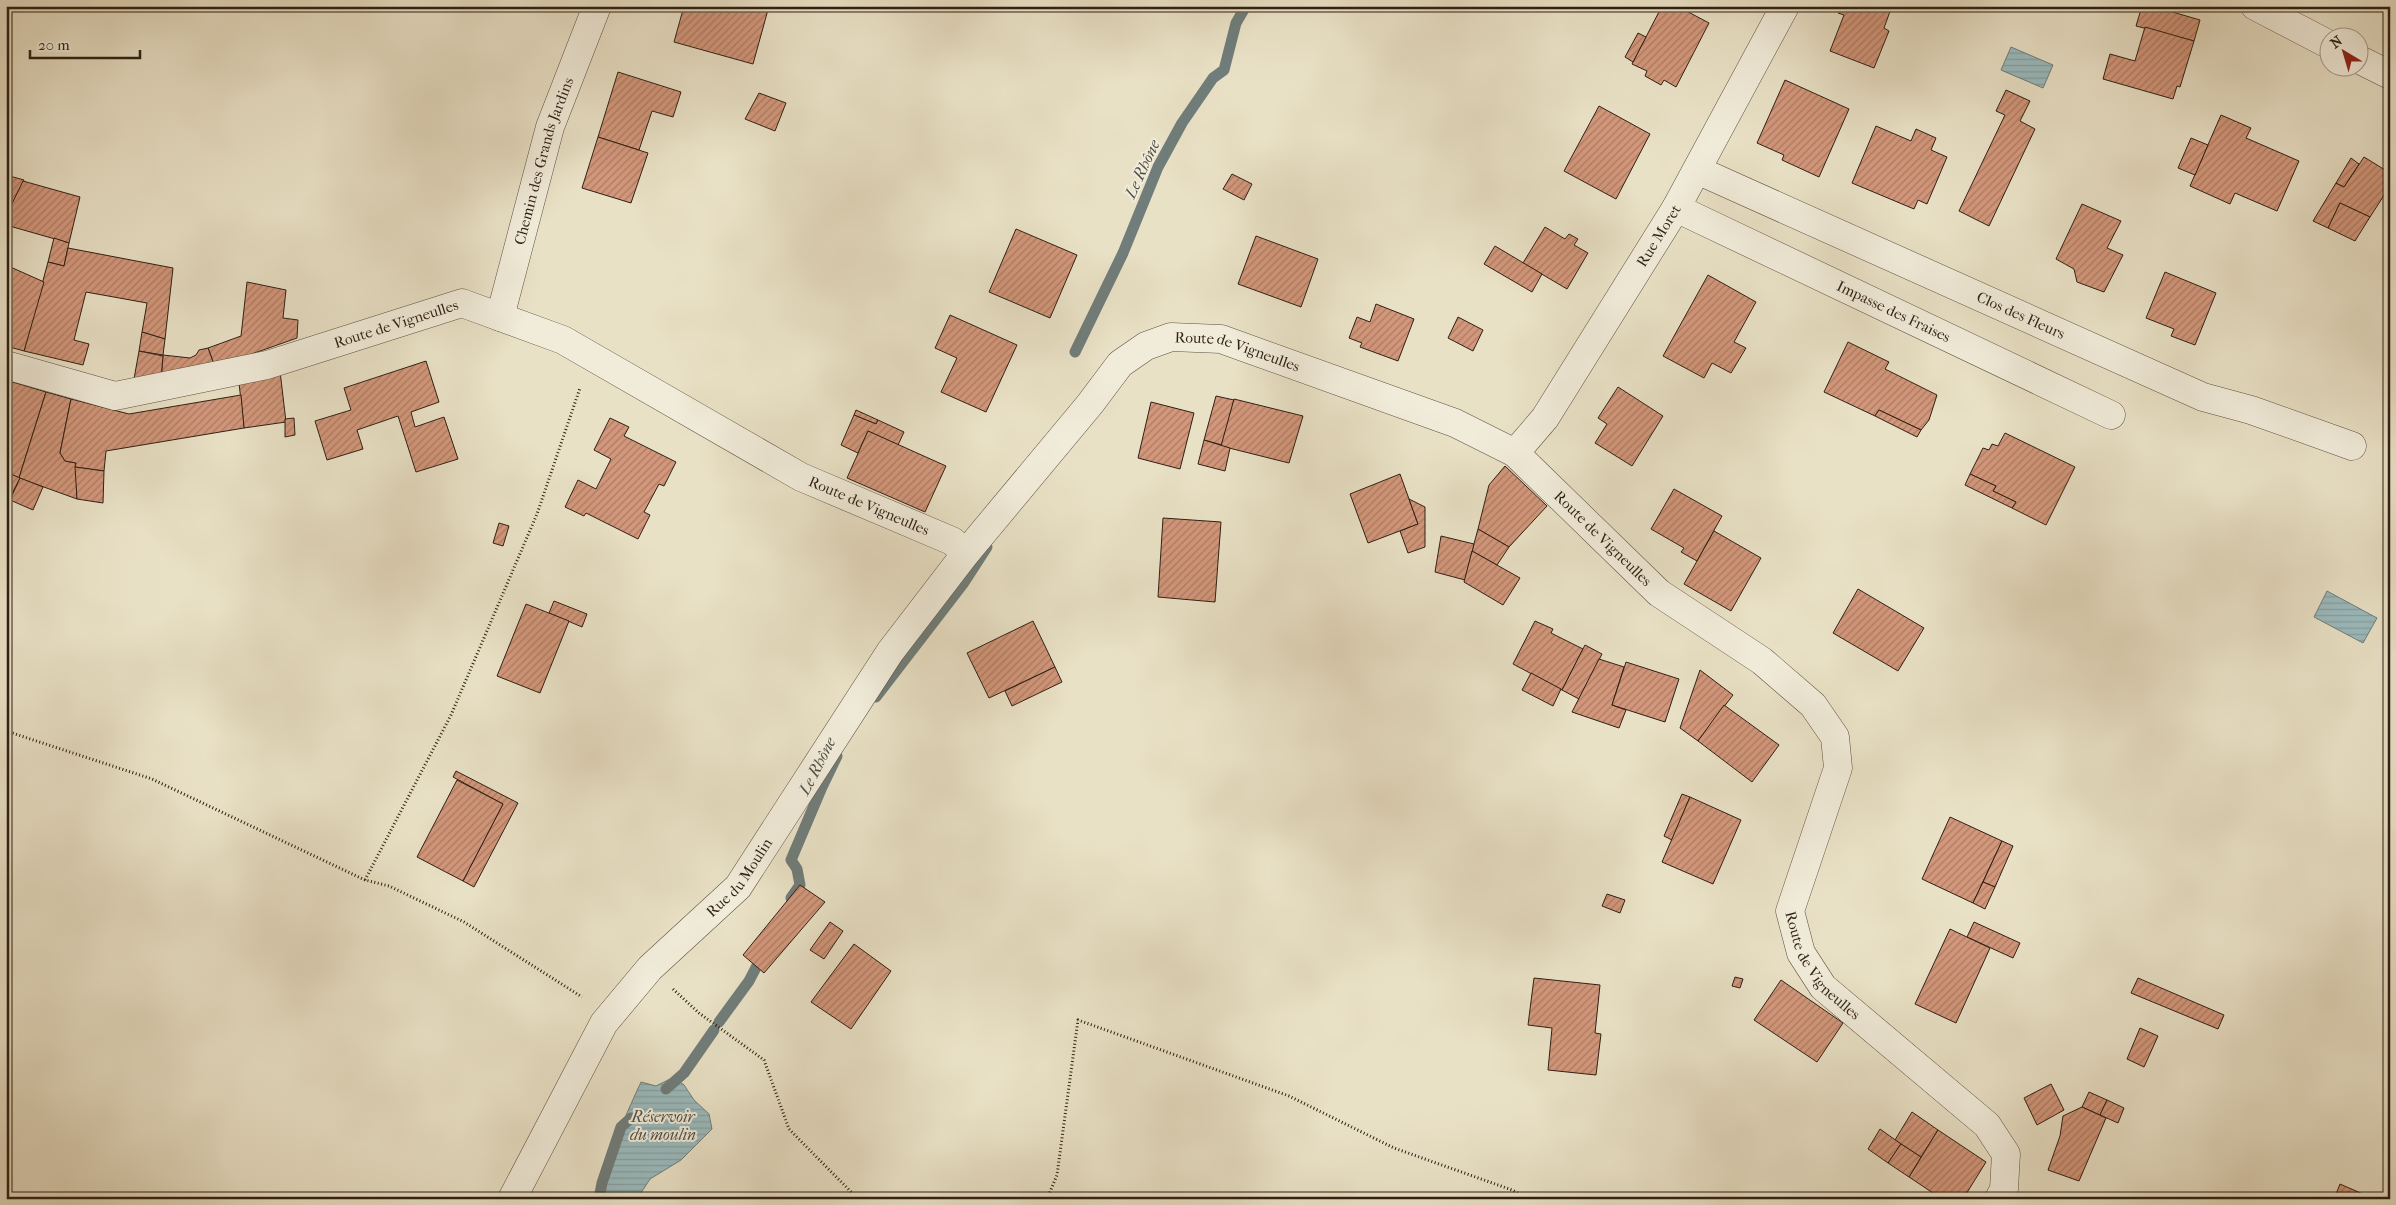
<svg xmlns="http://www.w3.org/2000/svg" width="2396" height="1205" font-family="'IM FELL French Canon',serif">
<defs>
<pattern id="water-rules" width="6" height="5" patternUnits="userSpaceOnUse" patternTransform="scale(1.25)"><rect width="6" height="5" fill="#9bbbbe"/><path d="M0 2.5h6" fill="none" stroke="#86a0a2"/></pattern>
<pattern id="building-hatch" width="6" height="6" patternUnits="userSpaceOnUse" patternTransform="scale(1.25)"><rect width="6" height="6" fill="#d3977b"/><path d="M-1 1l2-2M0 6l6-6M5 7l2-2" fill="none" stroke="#ac7b64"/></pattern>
</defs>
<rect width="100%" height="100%" fill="#e9e1c6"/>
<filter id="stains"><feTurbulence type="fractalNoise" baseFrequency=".004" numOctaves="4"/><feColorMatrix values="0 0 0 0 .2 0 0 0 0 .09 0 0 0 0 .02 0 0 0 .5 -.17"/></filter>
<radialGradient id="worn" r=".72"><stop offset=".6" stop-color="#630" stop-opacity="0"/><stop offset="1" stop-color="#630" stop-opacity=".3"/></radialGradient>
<g fill="url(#water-rules)" stroke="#707d7a">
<polygon points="2011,47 2053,65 2043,88 2001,70"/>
<polygon points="2327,591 2377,618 2363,643 2314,617"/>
<path d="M 674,1077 L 684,1085 L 694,1100 L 709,1114 L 712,1129 L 681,1160 L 650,1179 L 637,1199 L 599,1199 C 606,1158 624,1119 641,1082 L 656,1086 Z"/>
</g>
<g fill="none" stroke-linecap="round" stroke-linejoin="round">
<g stroke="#707d7a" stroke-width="11">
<polyline points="1075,352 1123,253 1158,167 1182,123 1213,78 1224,70 1236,23 1246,6"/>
<polyline points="876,697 963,584 987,547"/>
<polyline points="791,898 800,885 797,869 791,860 822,787 837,756"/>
<polyline points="719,1022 749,981 763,954"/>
<polyline points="666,1089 684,1073 714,1030"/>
<polyline points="599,1199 602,1183 621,1127 631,1118"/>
</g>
</g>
<g fill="url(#building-hatch)" stroke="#2f1f13">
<polygon points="684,6 769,6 753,64 674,42"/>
<polygon points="1662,6 1677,6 1709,23 1676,87 1664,80 1661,85 1645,76 1647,71 1632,64"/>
<polygon points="1841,6 1892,6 1884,28 1889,31 1874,68 1830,51 1844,15 1838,13"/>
<polygon points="2142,6 2152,6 2200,20 2194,41 2136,26"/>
<polygon points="2145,27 2194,41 2180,87 2177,86 2173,99 2103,79 2110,54 2135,61"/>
<polygon points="1638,33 1646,37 1633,62 1625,57"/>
<polygon points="618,72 681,92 673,117 652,111 639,150 598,137"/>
<polygon points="1785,80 1849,109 1819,177 1782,160 1784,155 1757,143"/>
<polygon points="2006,90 2030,101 2020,121 2035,129 1989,226 1959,211 2005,115 1996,111"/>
<polygon points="759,93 786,103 775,131 745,119"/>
<polygon points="1599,106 1650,134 1616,199 1564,171"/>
<polygon points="2221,115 2251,128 2246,138 2299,161 2277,211 2235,193 2230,204 2190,186"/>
<polygon points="1876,126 1911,141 1916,129 1936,138 1931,150 1947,157 1927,204 1918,200 1914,209 1852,183"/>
<polygon points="598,137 648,153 631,203 582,188"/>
<polygon points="2191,138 2208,145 2195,175 2178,168"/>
<polygon points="2364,157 2390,173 2390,186 2370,217 2340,203 2328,228 2313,221 2336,183 2344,187"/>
<polygon points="2351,158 2359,164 2344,187 2336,183"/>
<polygon points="1232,174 1252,184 1244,200 1223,189"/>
<polygon points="6,175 24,180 6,216"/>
<polygon points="23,181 80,197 69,243 6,225 6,216"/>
<polygon points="2340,203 2370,217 2355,241 2328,228"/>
<polygon points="2082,204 2121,221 2107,248 2123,255 2104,292 2077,282 2074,269 2056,259"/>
<polygon points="1545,227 1565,239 1569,234 1578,239 1574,245 1588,253 1567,289 1523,263"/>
<polygon points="1016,229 1077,255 1050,318 989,292"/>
<polygon points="1256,236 1318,259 1301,307 1238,284"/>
<polygon points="54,238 69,243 64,266 48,262"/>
<polygon points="1495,246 1542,274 1532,292 1484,264"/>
<polygon points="68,248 173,268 165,339 142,332 147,303 86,292 74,340 89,344 83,365 24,351 48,262 64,266"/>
<polygon points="6,265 44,282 24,351 6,346"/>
<polygon points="2165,272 2216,293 2195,345 2171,336 2174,329 2146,318"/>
<polygon points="1708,275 1756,302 1734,342 1746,348 1731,373 1712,363 1704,378 1663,356"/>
<polygon points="247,282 286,290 283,318 298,320 297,338 215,367 208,348 241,336"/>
<polygon points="1376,304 1414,319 1398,361 1360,347 1362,343 1349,338 1357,317 1370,322"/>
<polygon points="950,315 1017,345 986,412 941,392 957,358 935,348"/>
<polygon points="1458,317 1483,330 1473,351 1448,338"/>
<polygon points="142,332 165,339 163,355 139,351"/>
<polygon points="1848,342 1889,362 1885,369 1937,395 1929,420 1921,430 1879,410 1875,416 1824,392"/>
<polygon points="208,348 215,367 161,379 163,355 190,358 196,355 199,350"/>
<polygon points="139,351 163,356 161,379 134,379"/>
<polygon points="426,361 439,402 411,412 415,427 444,417 458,459 416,472 398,416 357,430 363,449 327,460 315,421 351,410 344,388"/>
<polygon points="280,371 286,422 244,428 239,383"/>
<polygon points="6,380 46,392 19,478 6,472"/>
<polygon points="1618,387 1663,416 1632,466 1595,443 1607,424 1598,418"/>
<polygon points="46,392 71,399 60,453 65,461 76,463 77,499 19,478"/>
<polygon points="241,395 244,428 106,451 104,471 75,467 76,463 65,461 60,453 71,399 129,414"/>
<polygon points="1216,396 1234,400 1222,445 1204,440"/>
<polygon points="1234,399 1303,416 1289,463 1221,446"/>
<polygon points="1151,402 1194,413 1180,469 1138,458"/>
<polygon points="856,410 878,420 876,424 854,415"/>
<polygon points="1879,410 1921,430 1917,437 1875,416"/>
<polygon points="854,415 876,424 878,420 904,432 898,445 868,431 858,453 841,445"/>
<polygon points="294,418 295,435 285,437 285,419"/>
<polygon points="610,418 629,427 624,436 676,462 664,486 659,484 644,512 650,515 638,539 586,513 584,516 565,507 578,480 596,489 611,459 594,450"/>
<polygon points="868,431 946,466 925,512 847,478"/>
<polygon points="2005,433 2075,467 2046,525 2012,508 2016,502 1993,491 1996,486 1970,474 1983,448 1989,450 1992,444 1998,446"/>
<polygon points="1204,440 1230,448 1225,471 1198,464"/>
<polygon points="1505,466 1547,506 1509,547 1478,529 1489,485"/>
<polygon points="75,467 104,471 103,503 77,499"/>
<polygon points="6,472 20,478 8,502 6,502"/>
<polygon points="1400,474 1418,524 1368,543 1350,494"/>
<polygon points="1970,474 1996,486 1993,491 2016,502 2012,508 1965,485"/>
<polygon points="20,478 43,487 33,510 10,500"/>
<polygon points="1674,489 1722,516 1697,561 1681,552 1684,548 1651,529"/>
<polygon points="1409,499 1425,507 1425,547 1408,553 1400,531 1418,524"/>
<polygon points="1163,518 1221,522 1215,602 1158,597"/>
<polygon points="499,523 509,526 503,546 493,543"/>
<polygon points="1478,529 1509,547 1497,565 1472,551"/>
<polygon points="1714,531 1761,558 1731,611 1684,584"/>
<polygon points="1441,536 1474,544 1465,580 1435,572"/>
<polygon points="1472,551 1520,578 1503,605 1464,582"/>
<polygon points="1858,589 1924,628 1898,671 1833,633"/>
<polygon points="554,601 587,614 582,627 549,613"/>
<polygon points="526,604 569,621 540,693 497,676"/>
<polygon points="1033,621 1055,667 989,698 967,653"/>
<polygon points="1535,621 1553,629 1551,633 1583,649 1562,690 1513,664"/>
<polygon points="1585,645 1602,654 1579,699 1562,690"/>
<polygon points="1599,659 1624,667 1612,705 1626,710 1619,728 1572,712"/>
<polygon points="1626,662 1679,679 1665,722 1612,705"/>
<polygon points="1055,667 1062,682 1012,706 1005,691"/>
<polygon points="1700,670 1733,695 1698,741 1680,728"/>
<polygon points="1531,673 1561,689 1553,706 1522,690"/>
<polygon points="1724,705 1779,745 1752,782 1698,741"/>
<polygon points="456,771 518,803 474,887 463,881 503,804 453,777"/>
<polygon points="457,780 503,804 463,881 417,857"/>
<polygon points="1682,794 1690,797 1672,840 1664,836"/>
<polygon points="1690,797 1741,820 1713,884 1662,862"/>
<polygon points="1950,817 2002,841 1973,903 1922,879"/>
<polygon points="2002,841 2013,846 1995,887 1983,882"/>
<polygon points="1983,882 1995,887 1985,909 1973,903"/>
<polygon points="800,885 825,902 764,973 743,955"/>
<polygon points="1607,894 1625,900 1620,913 1602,906"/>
<polygon points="830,922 843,931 824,959 810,950"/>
<polygon points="1974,922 2020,943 2013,958 1967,937"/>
<polygon points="1950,929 1990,948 1956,1023 1915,1004"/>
<polygon points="854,944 891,971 851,1029 811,1002"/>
<polygon points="1735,977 1743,979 1740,988 1732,986"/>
<polygon points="1534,978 1600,985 1595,1033 1601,1034 1596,1075 1548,1070 1552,1028 1528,1025"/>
<polygon points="2138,978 2224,1015 2218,1029 2131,993"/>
<polygon points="1781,980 1843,1023 1817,1062 1754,1020"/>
<polygon points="2140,1028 2158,1036 2144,1067 2127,1059"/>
<polygon points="2051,1084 2064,1110 2037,1125 2024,1098"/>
<polygon points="2089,1092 2107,1100 2100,1115 2082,1107"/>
<polygon points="2107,1100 2124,1108 2118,1123 2100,1115"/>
<polygon points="2082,1107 2106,1118 2079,1181 2048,1170 2060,1136 2063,1116"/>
<polygon points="1912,1112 1938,1130 1921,1157 1895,1140"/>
<polygon points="1880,1129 1901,1144 1888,1163 1868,1149"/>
<polygon points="1938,1130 1986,1162 1963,1199 1942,1199 1909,1177"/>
<polygon points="1901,1144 1921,1157 1909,1177 1888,1163"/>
<polygon points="2340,1184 2372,1198 2334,1199"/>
</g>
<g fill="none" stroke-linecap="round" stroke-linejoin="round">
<defs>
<g id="minor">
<polyline points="2255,6 2328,44"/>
<polyline points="2358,59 2390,75"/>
<path id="s1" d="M 1697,170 L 2203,397 L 2251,410 L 2352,446"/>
<path id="s2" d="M 1676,208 L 2111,415"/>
<path id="s3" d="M 500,317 L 550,127 L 597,6"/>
<path id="s4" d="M 6,365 L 115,396 L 267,365 L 462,303 L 563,340 L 801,477 L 952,541 L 966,553"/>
<path id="s5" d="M 1515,453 L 1545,418 L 1676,208 L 1785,6"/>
<path id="s6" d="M 512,1199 L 604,1023 L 650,968 L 738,887 L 890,652 L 966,553 L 1090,404 L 1120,364 L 1146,346 L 1171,337 L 1221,339 L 1455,423 L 1515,453 L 1659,593 L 1762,661 L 1813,705 L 1835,737 L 1838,768 L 1790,911 L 1801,953 L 1823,987 L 1987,1125 L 2006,1154 L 2004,1189 L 1999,1199"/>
</g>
</defs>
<use href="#minor" stroke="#5e5040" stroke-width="29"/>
<g stroke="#2f1f13" stroke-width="3" stroke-dasharray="1 2.5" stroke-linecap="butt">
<polyline points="6,731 152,779 365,880 389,886 464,922 582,997"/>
<polyline points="365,880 451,715 537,514 580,388"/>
<polyline points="673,989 699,1013 764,1060 789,1129 858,1199"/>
<polyline points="1047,1199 1057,1175 1078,1020 1289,1096 1394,1148 1512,1190 1529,1199"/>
</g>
<use href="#minor" stroke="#f1ecda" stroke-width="28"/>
</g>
<g text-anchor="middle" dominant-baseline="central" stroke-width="4" stroke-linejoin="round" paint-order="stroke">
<g font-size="15" fill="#2f1f13" stroke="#f1ecda">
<text stroke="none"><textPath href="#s3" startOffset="162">Chemin des Grands Jardins</textPath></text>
<text stroke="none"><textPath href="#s5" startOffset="261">Rue Moret</textPath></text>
<text stroke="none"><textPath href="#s2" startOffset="241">Impasse des Fraises</textPath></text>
<text stroke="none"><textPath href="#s1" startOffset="355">Clos des Fleurs</textPath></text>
<text stroke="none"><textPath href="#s4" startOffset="404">Route de Vigneulles</textPath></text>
<text stroke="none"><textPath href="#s6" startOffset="1165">Route de Vigneulles</textPath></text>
<text stroke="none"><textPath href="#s4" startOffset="929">Route de Vigneulles</textPath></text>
<text stroke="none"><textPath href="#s6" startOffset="1585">Route de Vigneulles</textPath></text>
<text stroke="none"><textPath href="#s6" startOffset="398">Rue du Moulin</textPath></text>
<text stroke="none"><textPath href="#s6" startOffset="2140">Route de Vigneulles</textPath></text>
</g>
<g font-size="16" font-style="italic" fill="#4f4e46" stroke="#f1ecda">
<text transform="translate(1142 169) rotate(-65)">Le Rhône</text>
<text transform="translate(817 766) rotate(-63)">Le Rhône</text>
<text x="663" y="1116">Réservoir<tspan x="663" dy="18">du moulin</tspan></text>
</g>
</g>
<rect width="2396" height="1205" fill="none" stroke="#e9e1c6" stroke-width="25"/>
<rect x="8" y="8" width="2381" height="1190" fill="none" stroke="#2f1f13" stroke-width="2.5"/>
<rect x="12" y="12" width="2371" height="1180" fill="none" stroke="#2f1f13"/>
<g transform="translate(2344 52) rotate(322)"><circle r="24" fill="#f1ecda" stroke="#a39a8a"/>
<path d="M0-4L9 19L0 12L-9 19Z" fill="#8f2418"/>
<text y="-8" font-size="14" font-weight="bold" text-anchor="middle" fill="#2f1f13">N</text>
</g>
<path d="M30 50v8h110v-8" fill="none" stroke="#2f1f13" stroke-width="2.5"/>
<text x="38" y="50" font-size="15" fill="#2f1f13" stroke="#f1ecda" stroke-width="4" paint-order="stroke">20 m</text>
<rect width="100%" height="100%" filter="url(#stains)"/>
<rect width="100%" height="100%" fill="url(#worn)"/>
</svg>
